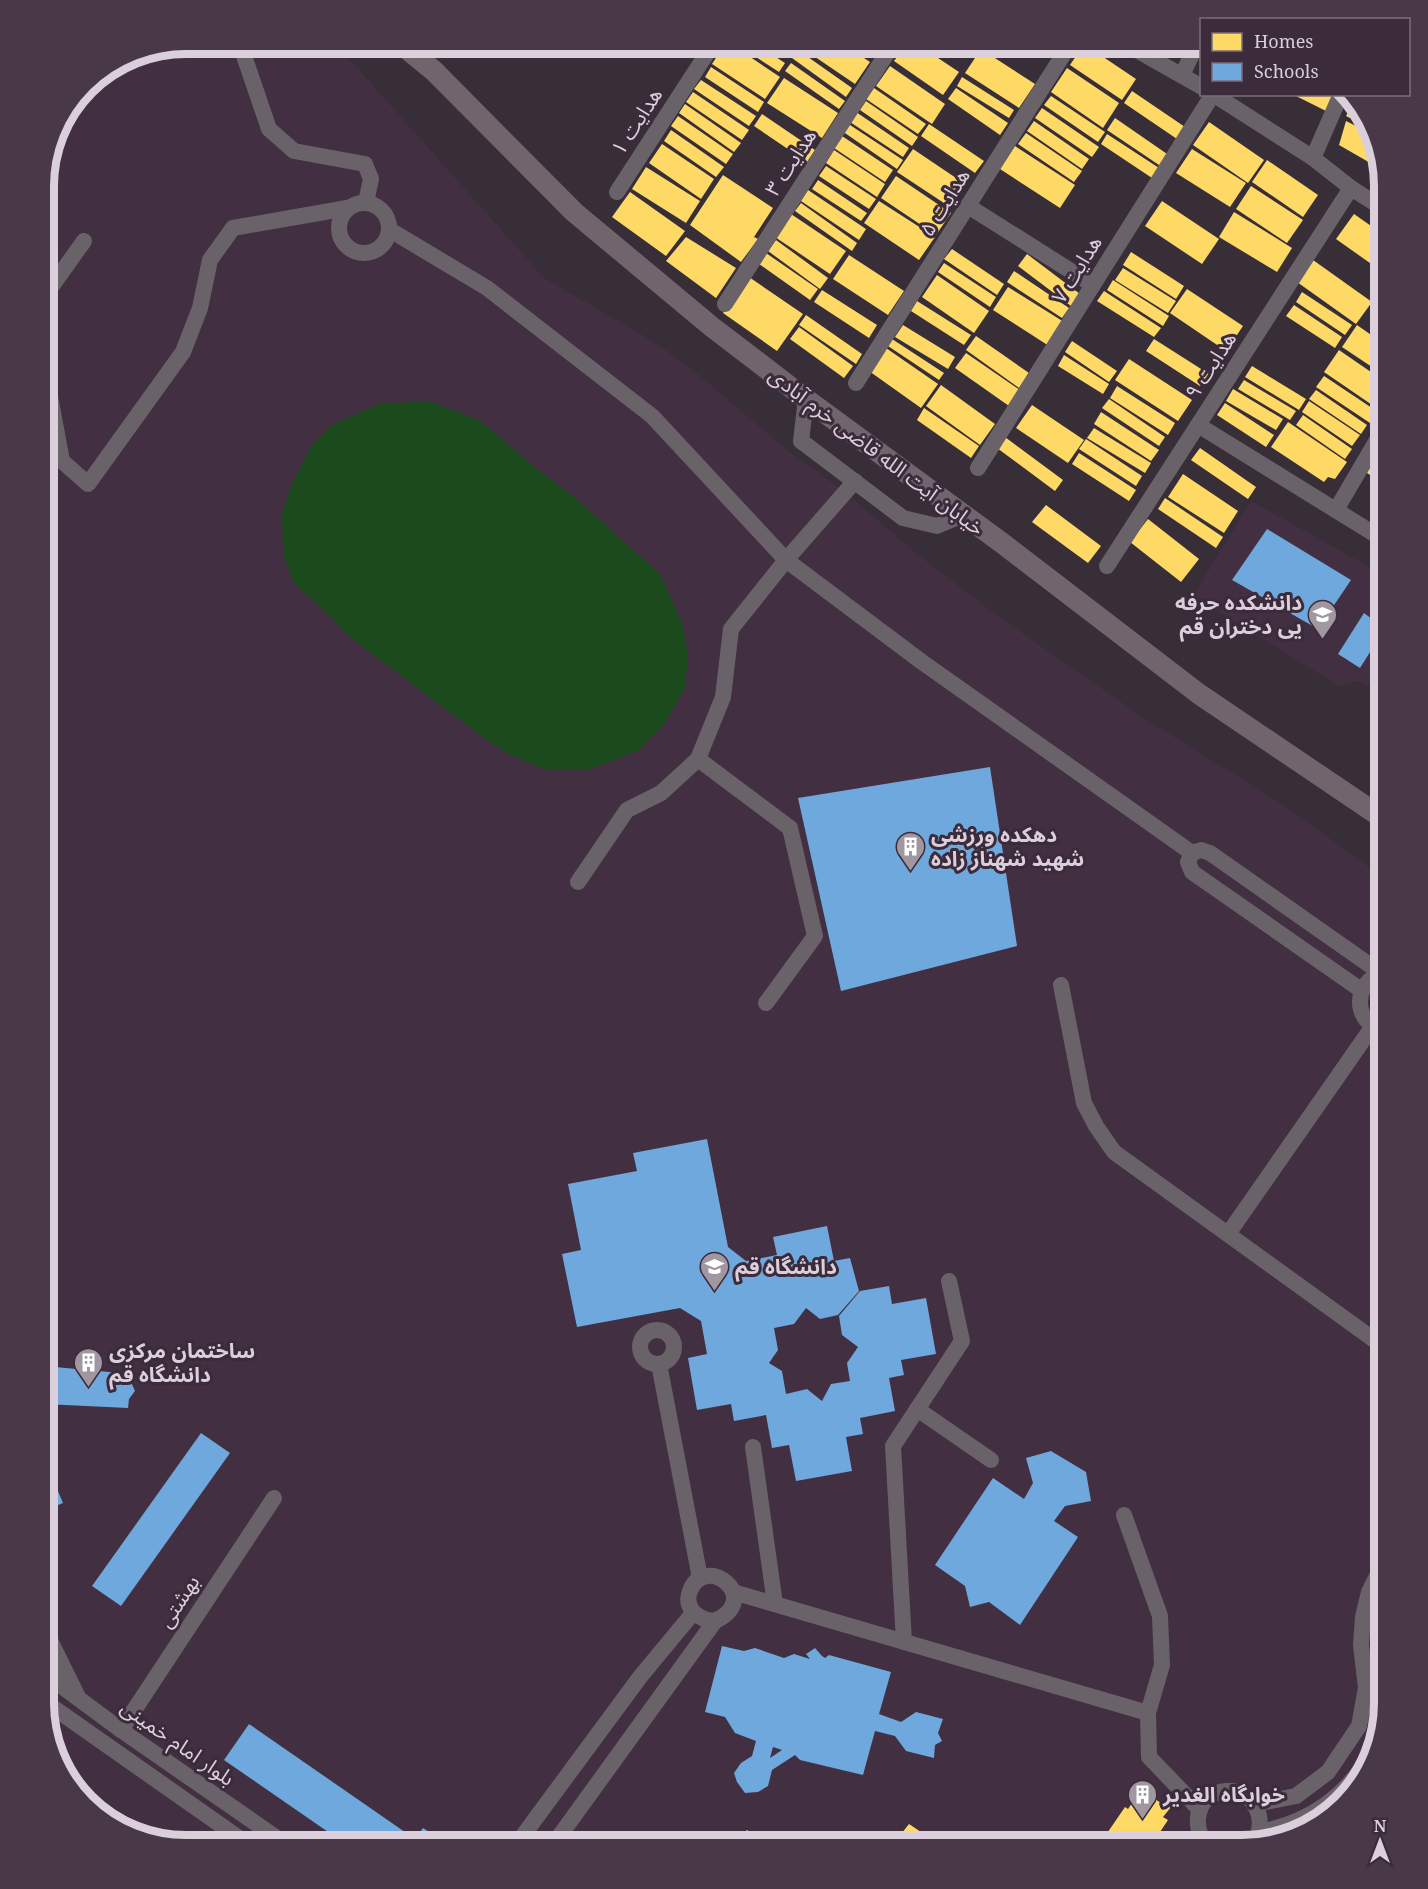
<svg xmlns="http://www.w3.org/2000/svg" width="1428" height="1889" font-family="'Noto Serif','Noto Sans Arabic',serif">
<rect width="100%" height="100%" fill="#382e38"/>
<g fill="#422f42">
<polygon points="186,44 336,44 544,278 641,334 667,351 700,376 793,455 847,493 911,549 999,617 1144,718 1285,806 1384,878 1384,1703 1366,1774 1321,1822 1242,1845 186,1845 115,1827 67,1782 44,1703 44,176 58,123 92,79 132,54"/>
<polygon points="1251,501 1384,575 1384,692 1356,681 1339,686 1193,596"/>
</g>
<polygon fill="#1b4a1d" points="429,401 479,420 536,468 574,497 660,574 682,623 688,654 685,688 664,724 639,750 589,770 545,770 509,754 488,741 351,638 330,616 294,583 283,554 282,516 291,486 312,445 332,425 379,404"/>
<g fill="#ffd966">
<polygon points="725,44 731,44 780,77 765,99 712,64"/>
<polygon points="736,44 756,44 785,63 779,72"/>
<polygon points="801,44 843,44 870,62 855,84 799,46"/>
<polygon points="906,44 917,44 959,72 943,95 894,61"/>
<polygon points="1084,44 1136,79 1122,100 1070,65"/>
<polygon points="981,49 1035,84 1019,108 965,73"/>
<polygon points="798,50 852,88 846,97 792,58"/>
<polygon points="791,63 845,101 839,109 785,71"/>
<polygon points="890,66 945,104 932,124 876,86"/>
<polygon points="711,67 764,102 758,112 705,77"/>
<polygon points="1067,68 1119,103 1103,128 1051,92"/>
<polygon points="962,77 1014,110 1009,118 957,86"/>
<polygon points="784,78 838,113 822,138 767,103"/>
<polygon points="701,80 756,116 749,126 694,89"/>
<polygon points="874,88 926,124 918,134 866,99"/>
<polygon points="956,88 1008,123 1000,135 948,99"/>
<polygon points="1132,91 1185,127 1177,139 1124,103"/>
<polygon points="693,92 749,130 742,140 686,102"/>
<polygon points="1292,94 1334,94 1326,111"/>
<polygon points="1051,96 1105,132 1098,142 1044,105"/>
<polygon points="866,101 918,137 912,146 860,110"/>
<polygon points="1354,101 1361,107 1366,126 1346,116"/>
<polygon points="685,104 741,143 734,152 679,113"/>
<polygon points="1042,108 1099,147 1092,157 1035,118"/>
<polygon points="856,112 909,148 903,157 850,122"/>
<polygon points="762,114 815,150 807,162 754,126"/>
<polygon points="678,116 733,154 726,164 671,126"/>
<polygon points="1115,118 1170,156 1162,167 1107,130"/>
<polygon points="1034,121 1089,159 1082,169 1027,131"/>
<polygon points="1346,121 1368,132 1379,168 1339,145"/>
<polygon points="1209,122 1264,160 1248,183 1193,145"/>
<polygon points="847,123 903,160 897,169 842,131"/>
<polygon points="929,124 984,161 975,173 921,136"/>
<polygon points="671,130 724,167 716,177 664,141"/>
<polygon points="1026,133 1082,171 1074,182 1018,144"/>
<polygon points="839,134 893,170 885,182 831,146"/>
<polygon points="1107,134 1159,168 1152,178 1101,144"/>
<polygon points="662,144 714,179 701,199 649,163"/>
<polygon points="1015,146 1075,185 1060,208 1000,169"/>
<polygon points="913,149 965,184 950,207 897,172"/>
<polygon points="1192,149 1246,183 1230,207 1176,173"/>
<polygon points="834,150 885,184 877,197 826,163"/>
<polygon points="1267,160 1318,195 1303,217 1252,182"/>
<polygon points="826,166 876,199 869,209 819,176"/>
<polygon points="646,167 700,201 686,223 632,189"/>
<polygon points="723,175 773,208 754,237 758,239 741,262 690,225"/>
<polygon points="896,176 951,213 936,235 881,198"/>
<polygon points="818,180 867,213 861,221 812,189"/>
<polygon points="1251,186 1303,220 1287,243 1236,209"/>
<polygon points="808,190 866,229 859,240 801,201"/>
<polygon points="630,192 685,231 666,256 612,217"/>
<polygon points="879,201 935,237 919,260 864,223"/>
<polygon points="1162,201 1219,239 1202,264 1145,226"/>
<polygon points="801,203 857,243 852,251 795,211"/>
<polygon points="1234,212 1292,248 1277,272 1219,237"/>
<polygon points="791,214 846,251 830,274 775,237"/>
<polygon points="1354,214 1384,235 1384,273 1336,239"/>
<polygon points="686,237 736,268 716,298 666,261"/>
<polygon points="776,240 828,278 820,289 768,251"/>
<polygon points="952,249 1004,284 997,295 944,259"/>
<polygon points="1131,252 1184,286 1176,299 1123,265"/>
<polygon points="766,253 818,289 810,300 759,264"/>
<polygon points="1027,254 1080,294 1071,306 1018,266"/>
<polygon points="849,255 904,291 888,315 833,279"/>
<polygon points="1313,260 1372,302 1356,324 1297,282"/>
<polygon points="944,263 996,297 990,307 938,272"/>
<polygon points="1123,268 1176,301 1168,313 1115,280"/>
<polygon points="1014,271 1069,308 1062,318 1007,282"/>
<polygon points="937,275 989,311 974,333 922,297"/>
<polygon points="749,277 803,314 777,351 723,313"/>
<polygon points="1113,280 1169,316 1163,326 1107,290"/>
<polygon points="1380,285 1384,288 1384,307 1372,299"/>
<polygon points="1008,287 1064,322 1049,346 993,310"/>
<polygon points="1187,289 1243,326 1226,351 1170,313"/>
<polygon points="822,290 877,325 869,338 814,302"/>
<polygon points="1104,291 1161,328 1154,337 1097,301"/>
<polygon points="1302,292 1352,325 1345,335 1296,302"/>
<polygon points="917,301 971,335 964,345 911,311"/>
<polygon points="1294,305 1342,337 1335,348 1286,316"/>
<polygon points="806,315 862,354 856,364 799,325"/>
<polygon points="903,325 955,357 948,369 895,337"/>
<polygon points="1357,325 1384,344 1384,375 1342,347"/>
<polygon points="799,327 853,366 844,378 790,339"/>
<polygon points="976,336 1029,373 1019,388 966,350"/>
<polygon points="892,339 944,373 939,380 888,346"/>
<polygon points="1154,339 1209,374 1200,386 1146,351"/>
<polygon points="1072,341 1117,371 1109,382 1065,352"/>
<polygon points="886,348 938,384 921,408 869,371"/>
<polygon points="1339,350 1384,381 1384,398 1378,409 1324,372"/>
<polygon points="966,353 1020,390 1009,406 955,368"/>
<polygon points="1064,355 1109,384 1103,394 1058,366"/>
<polygon points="1129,359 1192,400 1178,421 1115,380"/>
<polygon points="1252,366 1306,399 1299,410 1245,377"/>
<polygon points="1324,376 1378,412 1370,423 1316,387"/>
<polygon points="1244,380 1296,411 1290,420 1238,389"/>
<polygon points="941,385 995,424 980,445 926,406"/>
<polygon points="1117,386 1175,423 1168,435 1110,398"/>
<polygon points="1233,389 1283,419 1276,430 1226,401"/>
<polygon points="1316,390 1367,425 1361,434 1309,399"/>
<polygon points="1109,399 1165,437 1159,446 1102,408"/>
<polygon points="1309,401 1360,435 1352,446 1302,412"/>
<polygon points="1225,403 1274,435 1266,447 1217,415"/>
<polygon points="1032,405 1084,440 1068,463 1016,428"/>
<polygon points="924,408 979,446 971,458 917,420"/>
<polygon points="1101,412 1159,450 1151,461 1094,424"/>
<polygon points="1303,415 1352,449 1345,459 1296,425"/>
<polygon points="1288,422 1347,462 1335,479 1328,477 1324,482 1271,447"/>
<polygon points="1094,428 1151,463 1145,473 1087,438"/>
<polygon points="1005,437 1063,480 1055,491 997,448"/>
<polygon points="1086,439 1142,476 1136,486 1079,449"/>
<polygon points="1200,448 1256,487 1248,499 1191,460"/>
<polygon points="1079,453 1136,490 1129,501 1072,464"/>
<polygon points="1374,461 1384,468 1384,484 1367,473"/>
<polygon points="1183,474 1238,511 1224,533 1168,497"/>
<polygon points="1165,498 1223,537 1216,548 1158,509"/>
<polygon points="1046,505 1101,546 1088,563 1032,522"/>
<polygon points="1148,519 1199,559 1181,582 1130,542"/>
<polygon points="1141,1790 1161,1803 1163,1801 1171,1807 1163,1817 1168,1820 1160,1832 1162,1834 1154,1845 1099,1845 1125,1807 1128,1809"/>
<polygon points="909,1824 936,1842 941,1836 956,1845 884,1845 892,1834 898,1838"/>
<polygon points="747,1830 768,1845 735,1845"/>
<polygon points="1080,1838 1090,1845 1075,1845"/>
</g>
<g fill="#6fa8dc" fill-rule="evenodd">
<polygon points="1267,529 1351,580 1318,629 1232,580"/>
<polygon points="1364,613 1384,628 1384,630 1360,668 1338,654"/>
<polygon points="990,767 1017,946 841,991 798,798"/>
<polygon points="707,1139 728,1247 746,1261 777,1255 773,1237 827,1226 834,1261 850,1258 859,1291 838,1315 820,1319 806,1308 794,1324 774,1328 778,1350 769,1363 782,1371 786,1394 807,1389 822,1401 831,1384 850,1381 847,1363 858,1347 842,1335 839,1316 860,1291 889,1286 892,1304 926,1298 936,1354 901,1360 904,1375 889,1378 895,1411 860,1418 863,1434 846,1437 852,1471 796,1481 789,1445 772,1448 766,1415 734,1421 731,1404 697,1410 688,1358 707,1354 701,1321 680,1308 577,1327 562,1254 581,1250 568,1184 637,1171 633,1153"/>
<polygon points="44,1366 131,1374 131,1382 135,1391 129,1399 128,1408 44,1404"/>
<polygon points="201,1433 230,1453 121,1606 92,1586"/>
<polygon points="1051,1451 1086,1472 1091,1501 1065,1506 1054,1521 1078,1537 1020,1625 989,1602 970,1607 965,1586 935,1565 993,1478 1024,1499 1033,1483 1026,1458"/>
<polygon points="44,1458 63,1503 44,1511"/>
<path d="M 722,1646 L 744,1651 L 755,1648 L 784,1658 L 794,1654 L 810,1659 L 806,1654 L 815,1648 L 822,1656 L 825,1658 L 829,1655 L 891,1672 L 879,1714 L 901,1722 L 916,1712 L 943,1719 L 938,1733 L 942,1741 L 935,1745 L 934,1758 L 906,1751 L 895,1736 L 875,1731 L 863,1775 L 800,1760 L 795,1755 L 772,1770 L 768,1786 L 758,1792 L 745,1793 L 737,1782 L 734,1773 L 741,1763 L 752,1756 L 756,1741 L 735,1733 L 725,1717 L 705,1712 ZM 773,1747 L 782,1750 L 770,1758 Z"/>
<polygon points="249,1724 415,1839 423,1828 449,1845 347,1845 224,1760"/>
</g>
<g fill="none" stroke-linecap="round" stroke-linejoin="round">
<g stroke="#696369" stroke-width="16">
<polyline points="240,44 269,129 294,151 365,164 371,179 366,202"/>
<polyline points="1126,44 1202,87"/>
<polyline points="1182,75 1197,44"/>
<polyline points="1213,94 1313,158 1351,188 1384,209"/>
<polyline points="1313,158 1341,94"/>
<polyline points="617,192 713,44"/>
<circle cx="364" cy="228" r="25"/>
<polyline points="968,206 1093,285"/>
<polyline points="390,230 487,288 652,416 786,560 922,662 1192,853"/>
<polyline points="44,297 84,241"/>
<polyline points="725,304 893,44"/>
<polyline points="44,364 62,461 88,484 183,352 200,308 210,260 233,228 347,208"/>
<polyline points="856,383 1070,44"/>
<polyline points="806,399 801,441 903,518 937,526 963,515"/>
<polyline points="1198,425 1384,540"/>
<polyline points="978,468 1213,94"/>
<polyline points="1336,510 1384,428"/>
<polyline points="1107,566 1351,188"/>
<polyline points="698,759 790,828 815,936 766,1003"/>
<polyline points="578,882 627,810 661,793 698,759 723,697 731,629 786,560 855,481"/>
<polyline points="1061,985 1084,1103 1096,1126 1114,1152 1384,1347"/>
<polyline points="1361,990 1192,872 1188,862 1192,853 1201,850 1210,853 1381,973"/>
<path d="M 1384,1030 C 1352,1024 1352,980 1384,973"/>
<polyline points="1228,1234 1373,1026"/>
<circle cx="657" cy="1347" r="17"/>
<polyline points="659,1364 700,1578"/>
<polyline points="917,1409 991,1460"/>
<polyline points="753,1447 775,1604"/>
<polyline points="1124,1515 1160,1616 1162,1665 1148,1713 1149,1757 1200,1810"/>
<polyline points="733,1592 1148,1713"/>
<polyline points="44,1628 77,1695"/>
<polyline points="904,1642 893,1446 962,1341 949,1281"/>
<polyline points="44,1673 121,1730 287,1845"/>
<polyline points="44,1701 249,1845"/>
<polyline points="121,1730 274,1498"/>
<polyline points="1255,1804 1296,1796 1328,1772 1359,1726 1366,1688 1361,1645 1363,1617 1369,1592 1384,1562"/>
<path d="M 1260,1832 C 1308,1823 1350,1795 1372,1750"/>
<polyline points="516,1845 640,1677 693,1613"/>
<path d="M 553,1845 L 715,1621 C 764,1598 705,1552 690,1591 C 683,1609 699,1620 715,1621"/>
<path d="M 1206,1845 C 1191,1825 1196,1794 1226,1791 C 1253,1789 1268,1818 1255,1841"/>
</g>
<polyline stroke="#72646c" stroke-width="21" points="401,44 434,71 574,212 712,327 806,399 1002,543 1199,694 1384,819"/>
</g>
<defs>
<symbol id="university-pin" viewBox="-11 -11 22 30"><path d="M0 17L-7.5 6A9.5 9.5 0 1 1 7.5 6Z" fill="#a197a1" stroke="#3b2b3b"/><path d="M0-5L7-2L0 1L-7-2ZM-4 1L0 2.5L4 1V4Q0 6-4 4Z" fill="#fff"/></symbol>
<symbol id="building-pin" viewBox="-11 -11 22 30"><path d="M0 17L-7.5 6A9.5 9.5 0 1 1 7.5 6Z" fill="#a197a1" stroke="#3b2b3b"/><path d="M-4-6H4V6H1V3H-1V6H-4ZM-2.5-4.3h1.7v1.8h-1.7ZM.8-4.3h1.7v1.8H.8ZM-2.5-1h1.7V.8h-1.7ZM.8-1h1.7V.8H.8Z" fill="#fff"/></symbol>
</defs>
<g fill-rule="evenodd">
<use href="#university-pin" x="1306" y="598" width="33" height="45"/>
<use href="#building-pin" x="894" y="830" width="33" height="45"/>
<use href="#university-pin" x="698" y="1250" width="33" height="45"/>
<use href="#building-pin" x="72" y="1346" width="33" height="45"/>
<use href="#building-pin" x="1126" y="1778" width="33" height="45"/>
</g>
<g text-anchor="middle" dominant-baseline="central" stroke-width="6" stroke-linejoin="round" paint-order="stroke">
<g font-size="21" fill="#dacfda" stroke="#3b2b3b">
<text transform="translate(636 121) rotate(-57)">هدایت ۱</text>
<text transform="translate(790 162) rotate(-57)">هدایت ۳</text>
<text transform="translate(944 202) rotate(-58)">هدایت ۵</text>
<text transform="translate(1076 269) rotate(-58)">هدایت ۷</text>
<text transform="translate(1210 365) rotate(-57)">هدایت ۹</text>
<text transform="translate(877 451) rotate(37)">خیابان آیت الله قاضی خرم آبادی</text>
<text transform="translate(178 1601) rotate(-57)">بهشتی</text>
<text transform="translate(178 1742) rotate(35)">بلوار امام خمینی</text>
</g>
<g font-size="21" font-weight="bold" fill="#dacfda" stroke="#3b2b3b" text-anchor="start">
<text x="1302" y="602" text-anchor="end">دانشکده حرفه<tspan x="1302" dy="24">یی دختران قم</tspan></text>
<text x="931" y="834">دهکده ورزشی<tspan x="931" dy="24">شهید شهناز زاده</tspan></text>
<text x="735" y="1266">دانشگاه قم</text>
<text x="109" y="1350">ساختمان مرکزی<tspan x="109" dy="24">دانشگاه قم</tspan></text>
<text x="1163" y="1794">خوابگاه الغدیر</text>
</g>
</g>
<path d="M0 0H1428V1889H0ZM186 54H1242A132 132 0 0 1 1374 186V1703A132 132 0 0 1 1242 1835H186A132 132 0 0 1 54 1703V186A132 132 0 0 1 186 54Z" fill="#483848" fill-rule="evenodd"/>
<path fill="none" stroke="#dacfda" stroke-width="8" d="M186 54H1242A132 132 0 0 1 1374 186V1703A132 132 0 0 1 1242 1835H186A132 132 0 0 1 54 1703V186A132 132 0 0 1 186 54Z"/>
<rect x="1200" y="18" width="210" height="78" fill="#3b2b3b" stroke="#7b6d7b" stroke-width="1.5"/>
<rect x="1212" y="33" width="30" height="18" fill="#ffd966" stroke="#7b6d7b" stroke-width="1.5"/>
<text x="1254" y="48" font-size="18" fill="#dacfda">Homes</text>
<rect x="1212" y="63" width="30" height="18" fill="#6fa8dc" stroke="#7b6d7b" stroke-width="1.5"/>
<text x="1254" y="78" font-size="18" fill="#dacfda">Schools</text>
<g transform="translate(1380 1841)" stroke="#3b2b3b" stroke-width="4.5" paint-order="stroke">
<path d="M0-4.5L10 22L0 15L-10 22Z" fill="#dacfda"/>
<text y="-9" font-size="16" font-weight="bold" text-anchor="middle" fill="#dacfda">N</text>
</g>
</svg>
